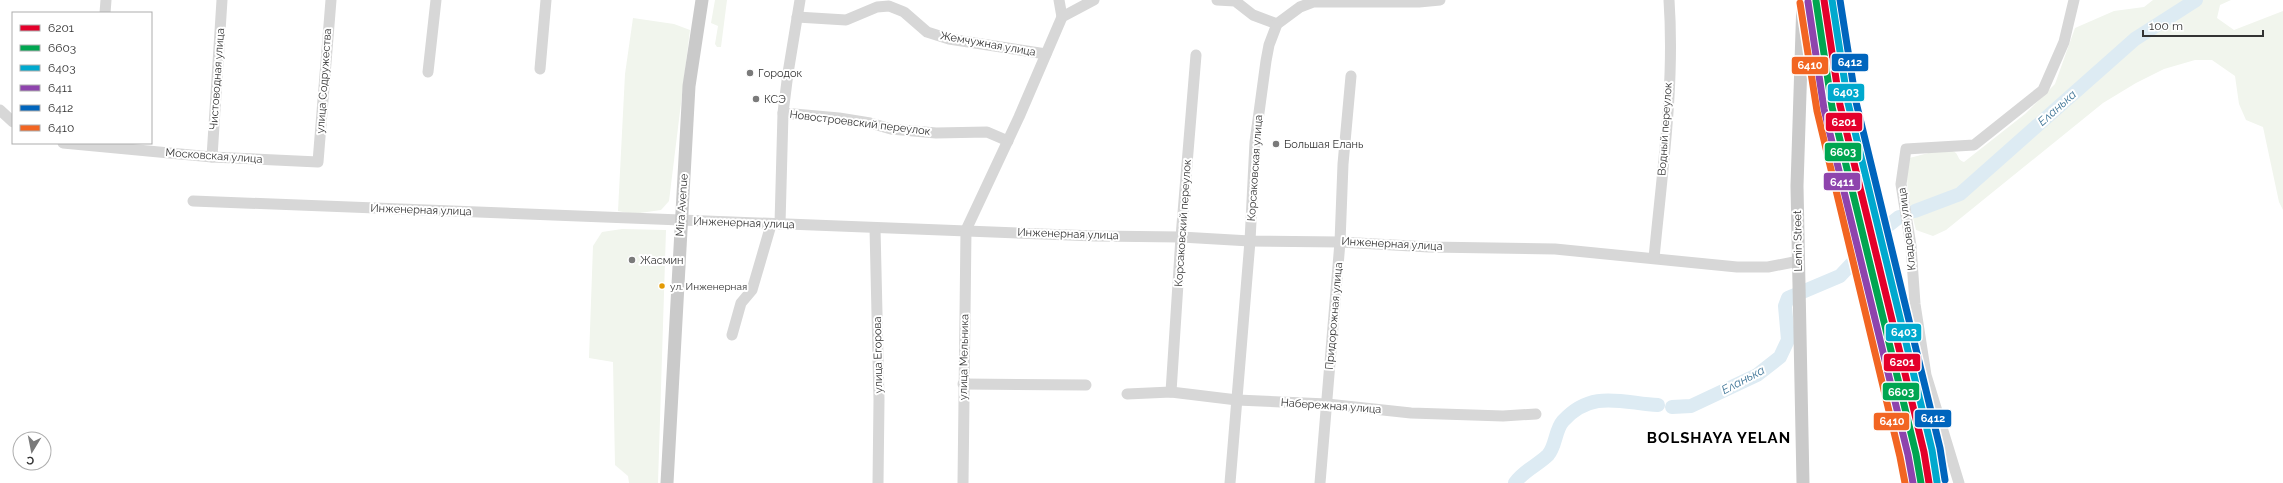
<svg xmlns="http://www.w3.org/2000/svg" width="2283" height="483" font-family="Raleway,sans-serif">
<rect width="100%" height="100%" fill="#fff"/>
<g fill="#f1f5ed">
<polygon points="715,0 727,0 721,47 717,47 715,44 718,26 711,23"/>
<path d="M 2153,0 L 2231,0 L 2220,5 L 2217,18 L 2234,30 L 2283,11 L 2283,210 L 2279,202 L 2263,127 L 2246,120 L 2239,104 L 2235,76 L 2212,60 L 2195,60 L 2164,69 L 2136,83 L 2103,103 L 1946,230 L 1933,236 L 1916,230 C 1910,206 1904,183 1909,158 C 1919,156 1947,146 1956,153 C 1959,157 1958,160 1964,162 L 2025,114 L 2055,84 L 2075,28 L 2114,11 L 2144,7 Z"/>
<polygon points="633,18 674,24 690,30 669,201 661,210 633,214 618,211 625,74"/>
<polygon points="622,229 666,230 658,483 629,483 628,476 615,465 613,362 589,358 593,246 602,232"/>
</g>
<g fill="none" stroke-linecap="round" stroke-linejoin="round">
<g stroke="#ddebf3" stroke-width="14">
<polyline points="1915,211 1960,194 2135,39 2196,0"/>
<polyline points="1672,407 1691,406 1757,375 1780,357 1788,340 1785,306 1788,298 1840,276 1857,258 1871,239 1899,217"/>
<path d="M 1515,483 C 1523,471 1538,465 1548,455 C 1556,446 1555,430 1563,421 C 1592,389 1622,403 1658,405"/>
</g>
<g stroke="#d7d7d7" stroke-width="11">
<polyline points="1059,0 1062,17"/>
<polyline points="1217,0 1235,1 1253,15 1277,24"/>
<polyline points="105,13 106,0"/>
<polyline points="797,17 846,20 877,7 889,6 904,12 927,32 949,39 1046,54"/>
<polyline points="540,69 546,0"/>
<polyline points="428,72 436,0"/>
<polyline points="0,110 13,122"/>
<polyline points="783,113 839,118 870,123 891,129 936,133 987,132 1008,141"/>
<polyline points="63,143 212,157 318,162 331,0"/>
<polyline points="212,157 222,0"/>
<polyline points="193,201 1095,236 1181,237 1250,241 1340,242 1429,247 1555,249 1737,267 1768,267 1799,261"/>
<polyline points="780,224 783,113 788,73 800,0"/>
<polyline points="875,228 879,400 878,483"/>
<path d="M 1654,258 C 1662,173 1675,85 1669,0"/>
<polyline points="732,335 741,303 752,290 771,225"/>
<polyline points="963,384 1086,385"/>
<polyline points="1171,392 1181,237 1196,55"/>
<polyline points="1127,394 1171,392 1237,400 1327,404 1411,413 1503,416 1536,414"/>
<polyline points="963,483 966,230 1019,117 1062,17 1094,0"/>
<polyline points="1230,483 1250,241 1255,142 1266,61 1269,45 1277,24 1300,7 1313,2 1419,2 1440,0"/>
<polyline points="1320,483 1340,242 1343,164 1351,76"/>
<polyline points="1959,483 1926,375 1915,304 1911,246 1901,184 1906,149 1974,145 2043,90 2064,42 2074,0"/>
</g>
<g stroke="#cacaca" stroke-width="13">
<polyline points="1803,0 1797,186 1803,483"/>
<polyline points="667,483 689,86 702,0"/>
</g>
<defs>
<polyline id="rail-1" points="1824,0 1840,105 1924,452 1929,483"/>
<polyline id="rail-2" points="1816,1 1832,107 1916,454 1921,483"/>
<polyline id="rail-3" points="1832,0 1848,103 1932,450 1937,482"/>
<polyline id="rail-4" points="1808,2 1824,109 1908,455 1913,483"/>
<polyline id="rail-5" points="1840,0 1856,102 1940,448 1945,480"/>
<polyline id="rail-6" points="1800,3 1817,111 1900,457 1905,483"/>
</defs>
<use href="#rail-1" stroke="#fff" stroke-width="10"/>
<use href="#rail-2" stroke="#fff" stroke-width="10"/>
<use href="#rail-3" stroke="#fff" stroke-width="10"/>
<use href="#rail-4" stroke="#fff" stroke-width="10"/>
<use href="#rail-5" stroke="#fff" stroke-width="10"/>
<use href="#rail-6" stroke="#fff" stroke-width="10"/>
<use href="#rail-1" stroke="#e4002b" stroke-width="7"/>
<use href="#rail-2" stroke="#00a651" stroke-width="7"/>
<use href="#rail-3" stroke="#00a9ce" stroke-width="7"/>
<use href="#rail-4" stroke="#8e44ad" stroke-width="7"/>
<use href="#rail-5" stroke="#0065bd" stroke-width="7"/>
<use href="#rail-6" stroke="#f26522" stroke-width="7"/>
</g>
<g fill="#7a7a7a" stroke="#fff" stroke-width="1.5">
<circle cx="750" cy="73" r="4"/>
<circle cx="756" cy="99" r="4"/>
<circle cx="1276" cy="144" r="4"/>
<circle cx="632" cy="260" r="4"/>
</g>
<circle fill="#e39a05" stroke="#fff" stroke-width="1.5" cx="662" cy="286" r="3.5"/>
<g text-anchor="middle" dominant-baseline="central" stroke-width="4" stroke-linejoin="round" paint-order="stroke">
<g font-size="10" fill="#333" stroke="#fff" text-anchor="start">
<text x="670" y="286">ул. Инженерная</text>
</g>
<g font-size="11" fill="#333" stroke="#fff">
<text transform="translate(988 44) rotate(10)">Жемчужная улица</text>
<text transform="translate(217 79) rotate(-86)">Чистоводная улица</text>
<text transform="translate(324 81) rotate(-86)">улица Содружества</text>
<text transform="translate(860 123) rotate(7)">Новостроевский переулок</text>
<text transform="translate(1665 129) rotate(-86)">Водный переулок</text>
<text transform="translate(214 156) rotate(4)">Московская улица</text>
<text transform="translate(1255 168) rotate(-86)">Корсаковская улица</text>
<text transform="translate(682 205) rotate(-86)">Mira Avenue</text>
<text transform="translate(421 210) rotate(2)">Инженерная улица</text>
<text transform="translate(744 223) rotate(2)">Инженерная улица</text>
<text transform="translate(1183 223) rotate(-86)">Корсаковский переулок</text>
<text transform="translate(1907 229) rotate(-97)">Кладовая улица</text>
<text transform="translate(1068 234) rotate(2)">Инженерная улица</text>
<text transform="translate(1798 241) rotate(-91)">Lenin Street</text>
<text transform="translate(1392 244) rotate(3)">Инженерная улица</text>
<text transform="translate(1334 316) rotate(-85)">Придорожная улица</text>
<text transform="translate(878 355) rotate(-91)">улица Егорова</text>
<text transform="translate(964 357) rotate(-89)">улица Мельника</text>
<text transform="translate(1331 406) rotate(4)">Набережная улица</text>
</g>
<g font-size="11" fill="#333" stroke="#fff" text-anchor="start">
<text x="758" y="73">Городок</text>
<text x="764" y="99">КСЭ</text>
<text x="1284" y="144">Большая Елань</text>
<text x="640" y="260">Жасмин</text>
</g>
<g font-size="12" font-style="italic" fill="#3f7597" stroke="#fff">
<text transform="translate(2057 108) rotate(-42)">Еланька</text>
<text transform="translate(1743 380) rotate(-28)">Еланька</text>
</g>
<g font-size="15" font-weight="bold" letter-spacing="1" fill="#000" stroke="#fff">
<text x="1719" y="438">BOLSHAYA YELAN</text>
</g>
</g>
<g stroke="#fff" stroke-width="1.5">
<rect x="1831" y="53" width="38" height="19" rx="4" fill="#0065bd"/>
<rect x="1791" y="56" width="38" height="19" rx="4" fill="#f26522"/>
<rect x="1827" y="83" width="38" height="19" rx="4" fill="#00a9ce"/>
<rect x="1825" y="112" width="38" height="20" rx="4" fill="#e4002b"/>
<rect x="1824" y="142" width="38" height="20" rx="4" fill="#00a651"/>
<rect x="1823" y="172" width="38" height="19" rx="4" fill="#8e44ad"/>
<rect x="1885" y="323" width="37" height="19" rx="4" fill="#00a9ce"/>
<rect x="1883" y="353" width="38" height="19" rx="4" fill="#e4002b"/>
<rect x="1882" y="382" width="38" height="19" rx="4" fill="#00a651"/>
<rect x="1914" y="409" width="38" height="19" rx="4" fill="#0065bd"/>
<rect x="1873" y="412" width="37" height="19" rx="4" fill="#f26522"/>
</g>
<g font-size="11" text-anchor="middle" font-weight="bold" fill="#fff">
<text x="1850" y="66">6412</text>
<text x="1810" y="69">6410</text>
<text x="1846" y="96">6403</text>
<text x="1844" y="126">6201</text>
<text x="1843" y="156">6603</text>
<text x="1842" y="186">6411</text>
<text x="1904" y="336">6403</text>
<text x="1902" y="366">6201</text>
<text x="1901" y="396">6603</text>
<text x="1933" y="422">6412</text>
<text x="1892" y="425">6410</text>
</g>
<rect x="12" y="12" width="140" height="132" fill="#ffffff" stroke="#adadad"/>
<rect x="20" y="25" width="20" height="6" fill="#e4002b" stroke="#adadad"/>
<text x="48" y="32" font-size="12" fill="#333333">6201</text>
<rect x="20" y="45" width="20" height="6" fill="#00a651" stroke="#adadad"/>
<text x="48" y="52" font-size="12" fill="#333333">6603</text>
<rect x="20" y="65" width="20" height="6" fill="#00a9ce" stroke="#adadad"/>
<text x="48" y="72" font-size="12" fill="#333333">6403</text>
<rect x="20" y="85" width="20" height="6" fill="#8e44ad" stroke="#adadad"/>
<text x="48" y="92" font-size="12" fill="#333333">6411</text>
<rect x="20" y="105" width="20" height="6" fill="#0065bd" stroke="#adadad"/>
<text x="48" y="112" font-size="12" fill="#333333">6412</text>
<rect x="20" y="125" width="20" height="6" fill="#f26522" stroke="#adadad"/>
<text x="48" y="132" font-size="12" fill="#333333">6410</text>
<g transform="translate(32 451) rotate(190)"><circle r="19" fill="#ffffff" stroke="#adadad"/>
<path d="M0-3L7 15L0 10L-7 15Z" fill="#7a7a7a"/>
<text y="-6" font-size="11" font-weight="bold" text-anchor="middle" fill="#333333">С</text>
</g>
<path d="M2143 30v6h120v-6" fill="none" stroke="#333333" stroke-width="2"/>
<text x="2149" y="30" font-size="12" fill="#333333" stroke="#ffffff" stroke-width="3" paint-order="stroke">100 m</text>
</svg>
